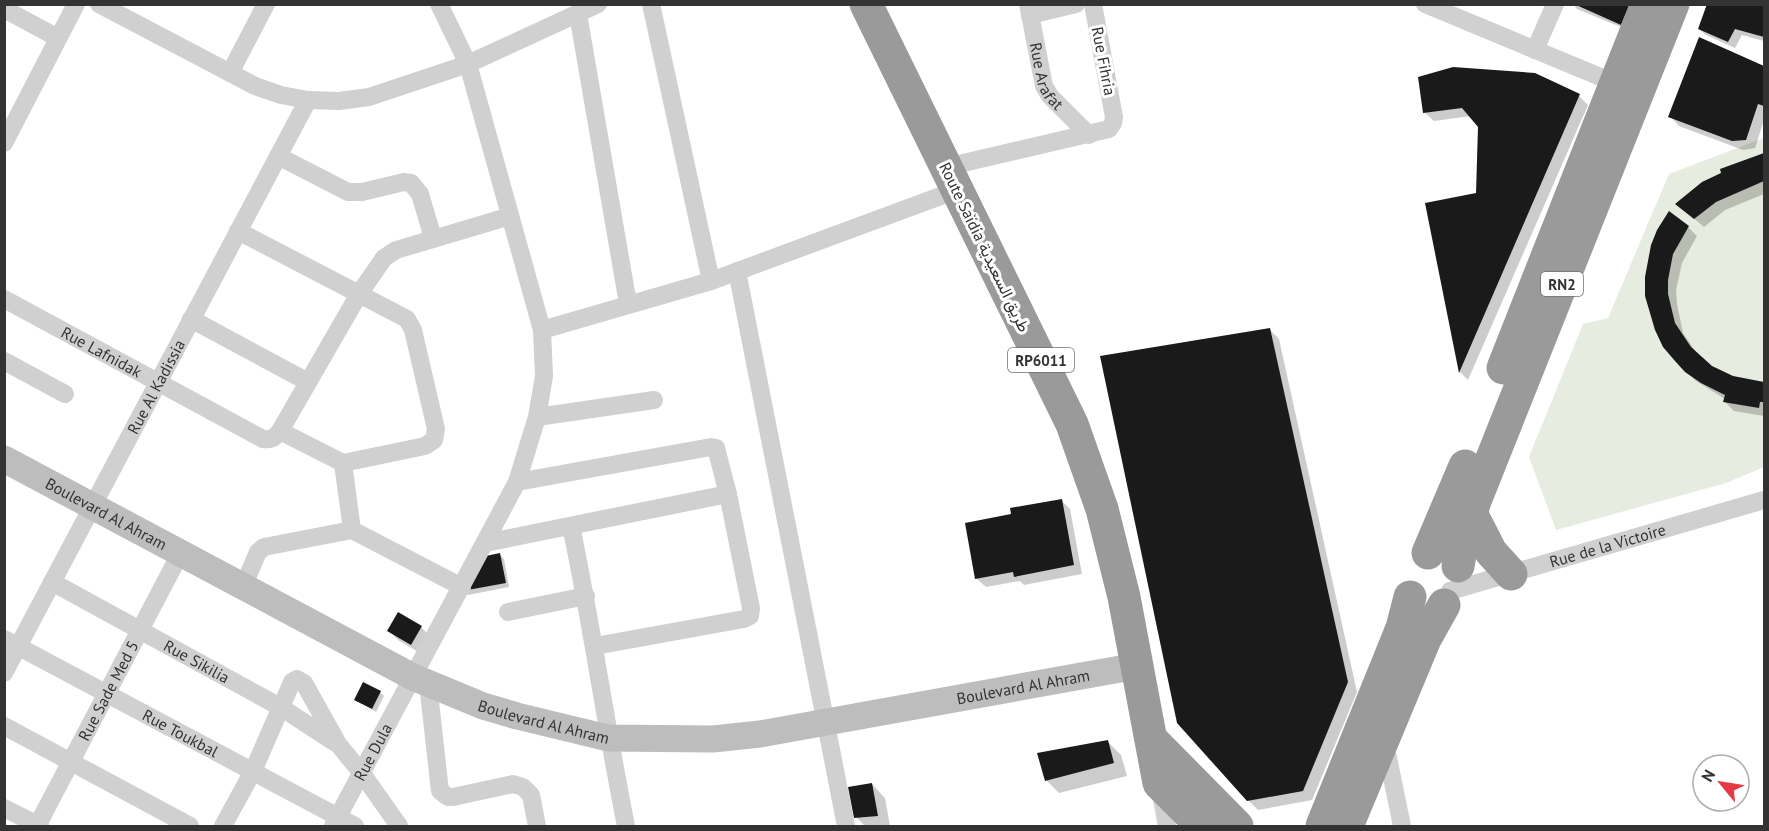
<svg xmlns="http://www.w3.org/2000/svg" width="1769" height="831" font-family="'PT Sans',Vazirmatn,sans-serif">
<rect width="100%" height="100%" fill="#fff"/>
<polygon fill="#e6ecdf" points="1764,138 1764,467 1726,483 1556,530 1529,457 1583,324 1608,318 1669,174"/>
<g fill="#0003">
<polygon points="1573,4 1639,4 1628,30 1577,9"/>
<polygon points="1708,4 1764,4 1764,41 1742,35 1735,48 1706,35 1699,29"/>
<polygon points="1700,39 1764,68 1764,120 1755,148 1743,150 1679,126 1670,116"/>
<polygon points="1535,74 1579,96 1588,105 1468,380 1460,372 1427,204 1478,194 1479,127 1471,116 1434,121 1424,112"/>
<polygon points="1764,154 1764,194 1725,210 1704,227 1677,204 1723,174 1722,170"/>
<polygon points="1688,227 1697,236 1682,263 1676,290 1677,304 1683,333 1698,355 1711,367 1745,381 1764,383 1764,416 1734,411 1725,402 1725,399 1696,381 1686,371 1647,296"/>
<polygon points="1270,330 1279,339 1357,692 1312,800 1258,810 1248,800"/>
<polygon points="1061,500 1070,509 1082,574 1024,585 1020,581 986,587 976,578 1013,516"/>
<polygon points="500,555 504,559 509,587 468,595 464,591"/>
<polygon points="421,627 430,636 420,653 398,640 389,630"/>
<polygon points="380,692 384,696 376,712 356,699"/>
<polygon points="1107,741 1121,755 1127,776 1059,793 1046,780"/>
<polygon points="872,784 885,798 890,826 865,826 856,817"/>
</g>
<g fill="#1a1a1a">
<polygon points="1574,4 1630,4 1621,25"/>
<polygon points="1707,4 1764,4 1764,37 1735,29 1728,42 1698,29"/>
<polygon points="1699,37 1764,66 1764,106 1758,104 1746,140 1732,141 1668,117"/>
<polygon points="1453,67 1535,73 1580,94 1459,373 1425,203 1476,193 1478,127 1462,108 1423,113 1418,77"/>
<polygon points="1764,153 1764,181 1716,202 1694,219 1675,204 1702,182 1721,173 1720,169"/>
<polygon points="1669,211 1689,226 1673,254 1668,280 1668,294 1675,323 1691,347 1712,366 1733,376 1764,382 1764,402 1760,402 1759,408 1723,402 1725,395 1701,383 1685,372 1675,361 1663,347 1655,330 1645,296 1645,277 1651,245 1657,230"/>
<polygon points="1270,328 1348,682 1303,791 1247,801 1177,723 1100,356"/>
<polygon points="1062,499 1074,565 1014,577 1013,572 975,579 965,523 1011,514 1010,508"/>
<polygon points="500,553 506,583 462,591 481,557"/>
<polygon points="398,612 422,626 411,645 387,631"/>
<polygon points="363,682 381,691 372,709 354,700"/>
<polygon points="1108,740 1114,763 1045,781 1037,753"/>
<polygon points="872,783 878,816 854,818 848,787"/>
</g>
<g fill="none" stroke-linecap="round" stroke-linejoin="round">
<g stroke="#d0d0d0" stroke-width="18">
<polyline points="99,4 255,86 281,95 308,100 339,101 369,97 468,64 598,4"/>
<polyline points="651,4 711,281"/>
<path id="s1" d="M 1028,4 L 1044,86 L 1050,96 L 1089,135"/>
<polyline points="1425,4 1615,83"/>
<polyline points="4,9 58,38"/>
<polyline points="578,14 628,304"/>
<polyline points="1030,15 1076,4"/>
<polyline points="1535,50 1555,4"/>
<polyline points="230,73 266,4"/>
<polyline points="4,143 76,4"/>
<polyline points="278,156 348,192 362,192 404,182 411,183 420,194 433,238"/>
<polyline points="946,167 1109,129 1113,123 1114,117 1093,4"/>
<polyline points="238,231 407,319 413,330 436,429 434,440 425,446 343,463 280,431"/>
<polyline points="737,271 846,826"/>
<path id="s2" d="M 4,299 L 263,439 C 271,440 275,438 280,431 L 359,294 L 384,258 L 396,250 L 510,216"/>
<polyline points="191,319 308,382"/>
<polyline points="542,330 711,281 957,190"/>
<polyline points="4,361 65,394"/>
<polyline points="537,417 654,400"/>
<polyline points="343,463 352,530"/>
<polyline points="517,482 711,447 716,448 728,494 751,608 750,616 744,619 595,646"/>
<path d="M 571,526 C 592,626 606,727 626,826"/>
<polyline points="485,543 728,494"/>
<path id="s3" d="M 52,582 L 282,708 L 334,742"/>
<polyline points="243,587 258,552 264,547 352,530 462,587"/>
<path id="s4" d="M 1450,591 L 1764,500"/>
<polyline points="508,612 586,596"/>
<path id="s5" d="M 4,639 L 355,826"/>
<path id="s6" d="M 4,673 L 308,100"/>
<polyline points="428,684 440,791 448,797 453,797 513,784 523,787 531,795 537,826"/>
<polyline points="4,726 190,826"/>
<polyline points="1385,743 1402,826"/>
<polyline points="1160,788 1167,826"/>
<polyline points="4,808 40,826"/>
<path id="s7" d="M 37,826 L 180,554"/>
<polyline points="223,826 253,771 292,682 297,679 304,683 338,744 361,772 399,826"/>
<path id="s8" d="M 333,826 L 517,482 L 537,417 L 544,376 L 542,330 L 468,64 L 439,4"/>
</g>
<path stroke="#bdbdbd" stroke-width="27" id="s9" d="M 4,459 L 413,677 L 483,706 L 517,716 L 608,738 L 713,739 L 760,734 L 1137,666"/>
<g stroke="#9a9a9a" stroke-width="33">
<polyline points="866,4 1072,424 1102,509 1124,597 1159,783 1202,826"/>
<polyline points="1503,368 1647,4"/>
<polyline points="1471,513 1491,552 1511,574"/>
<polyline points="1428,553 1465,466"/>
<polyline points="1458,566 1463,539 1475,501 1673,4"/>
<polyline points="1151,739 1237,826"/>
<polyline points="1322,826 1402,628 1410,597"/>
<polyline points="1347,826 1425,639 1444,605"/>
</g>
</g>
<g text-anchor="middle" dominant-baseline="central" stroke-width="6" stroke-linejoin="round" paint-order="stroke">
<g fill="#fff" stroke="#707070" stroke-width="1.5">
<rect x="1541" y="272" width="42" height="24" rx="4.5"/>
<rect x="1008" y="348" width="66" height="24" rx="4.5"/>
</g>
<g font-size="15" font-weight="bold" fill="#333">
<text x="1562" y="284">RN2</text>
<text x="1041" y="360">RP6011</text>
</g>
<g font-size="16" fill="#333" stroke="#fff">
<text transform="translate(1104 61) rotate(79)">Rue Fihria</text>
<text stroke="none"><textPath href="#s1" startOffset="75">Rue Arafat</textPath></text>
<text transform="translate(985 247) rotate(64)">Route Saïdia طريق السعيدية</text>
<text stroke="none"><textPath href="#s2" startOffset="111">Rue Lafnidak</textPath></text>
<text stroke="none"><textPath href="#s6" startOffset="324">Rue Al Kadissia</textPath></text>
<text stroke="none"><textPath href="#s9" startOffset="116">Boulevard Al Ahram</textPath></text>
<text stroke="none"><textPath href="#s4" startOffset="164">Rue de la Victoire</textPath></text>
<text stroke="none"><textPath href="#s3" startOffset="165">Rue Sikilia</textPath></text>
<text stroke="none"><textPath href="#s9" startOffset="1088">Boulevard Al Ahram</textPath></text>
<text stroke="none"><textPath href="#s7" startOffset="153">Rue Sade Med 5</textPath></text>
<text stroke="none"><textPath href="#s9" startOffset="602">Boulevard Al Ahram</textPath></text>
<text stroke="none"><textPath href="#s5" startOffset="200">Rue Toukbal</textPath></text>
<text stroke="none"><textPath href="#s8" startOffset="84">Rue Dula</textPath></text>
</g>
</g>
<rect width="1769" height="831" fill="none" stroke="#333333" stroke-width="12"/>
<g transform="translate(1721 783) rotate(300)"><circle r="28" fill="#ffffff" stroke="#adadad" stroke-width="1.5"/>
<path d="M0-4.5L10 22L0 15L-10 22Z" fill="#e63946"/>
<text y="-9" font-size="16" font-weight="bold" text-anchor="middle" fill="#333333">N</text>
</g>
</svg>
